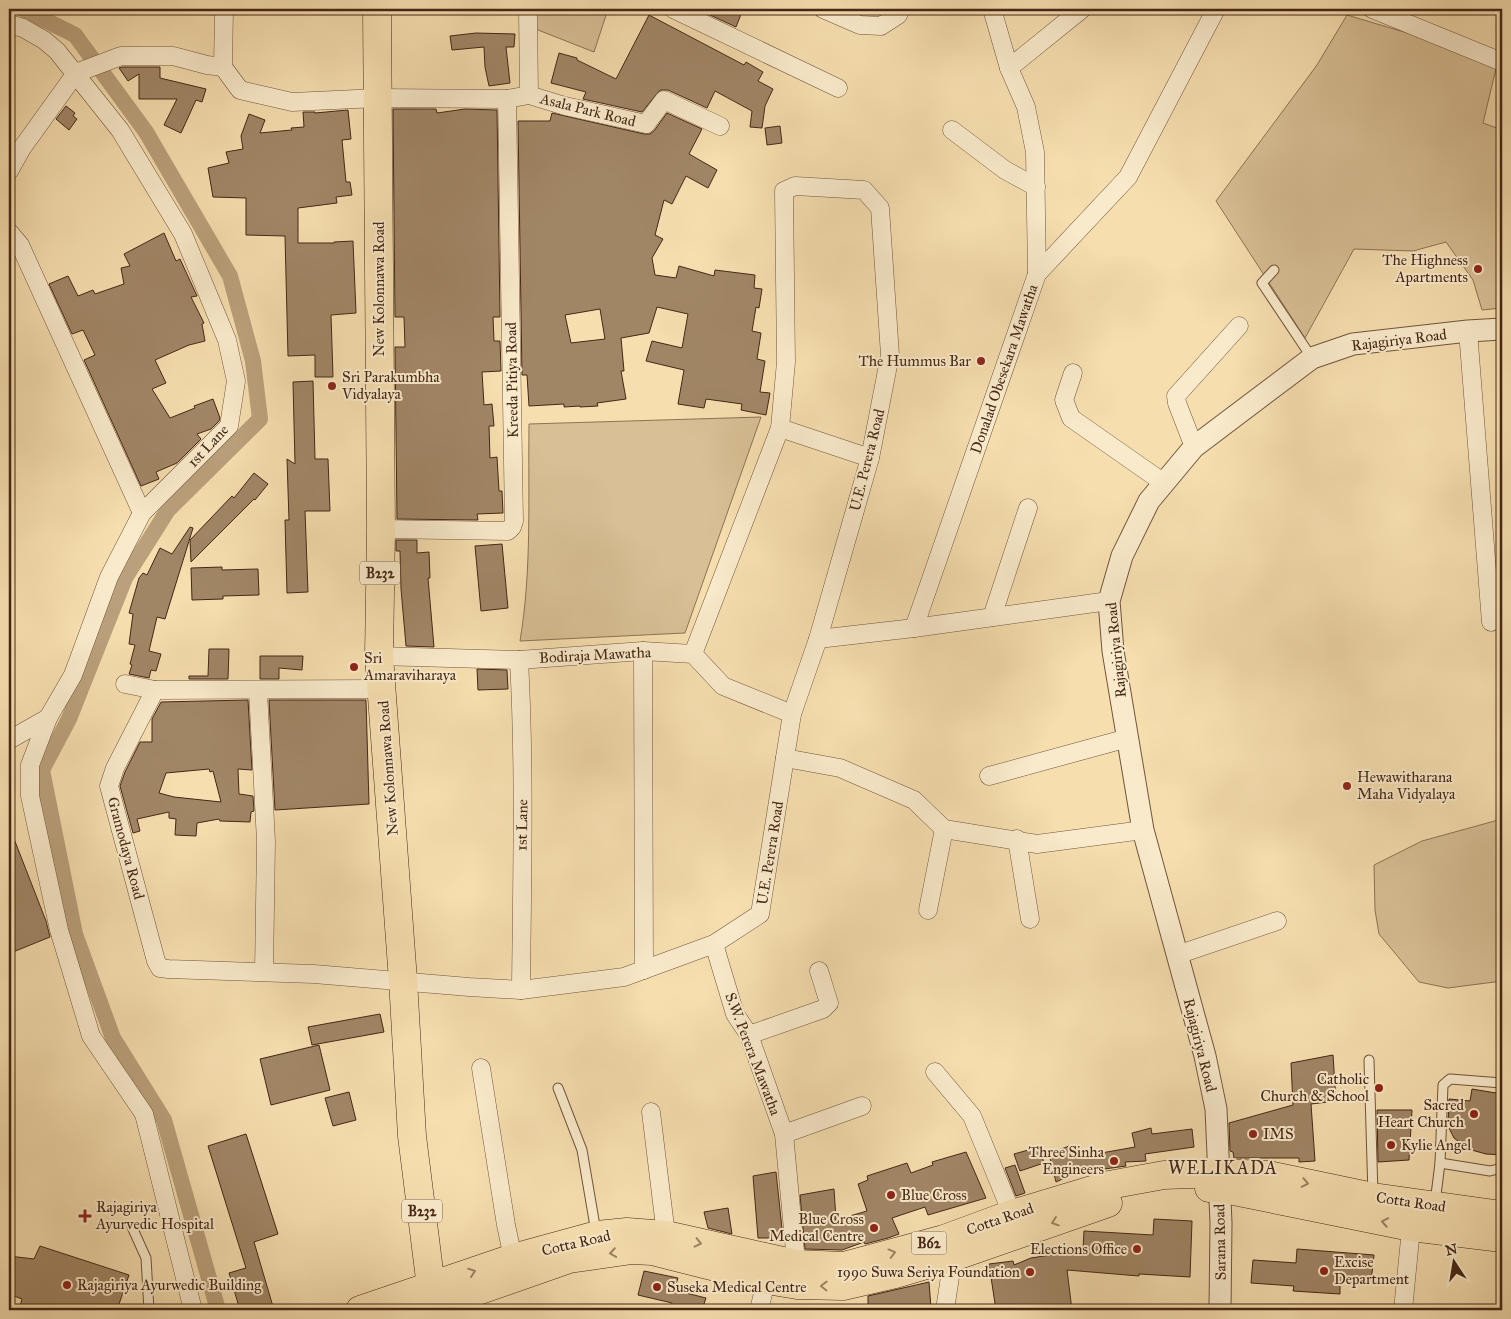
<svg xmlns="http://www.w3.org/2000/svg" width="1511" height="1319" font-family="'IM FELL Great Primer',serif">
<rect width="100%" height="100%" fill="#f6deaf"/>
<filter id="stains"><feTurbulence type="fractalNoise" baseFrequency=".004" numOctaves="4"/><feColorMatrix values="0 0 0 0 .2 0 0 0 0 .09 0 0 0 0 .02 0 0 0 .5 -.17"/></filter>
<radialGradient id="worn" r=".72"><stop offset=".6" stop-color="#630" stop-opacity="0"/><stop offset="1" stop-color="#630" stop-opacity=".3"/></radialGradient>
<g fill="#d8bf95" stroke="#8e7356">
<polygon points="534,9 608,9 594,52 533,28"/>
<polygon points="1347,15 1498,60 1483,123 1502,130 1502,147 1497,155 1499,195 1502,196 1502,308 1482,310 1473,280 1446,242 1413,251 1354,249 1305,338 1216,201 1317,65"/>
<path d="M 761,417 L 685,633 L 520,641 C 532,570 528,496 529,424 Z"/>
<polygon points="1502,819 1502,981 1448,988 1419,982 1379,934 1375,910 1374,865 1422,841"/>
</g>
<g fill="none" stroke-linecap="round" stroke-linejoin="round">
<polyline stroke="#baa07b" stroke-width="16" points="23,9 75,35 146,132 230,276 253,361 260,419 168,510 125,578 69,719 42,770 75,934 113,1038 164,1120 218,1310"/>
</g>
<g fill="#a18666" stroke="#452716" fill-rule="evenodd">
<polygon points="697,9 743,9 736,27"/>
<polygon points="649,15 744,65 746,62 763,72 758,81 773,89 765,106 762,128 750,127 752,111 715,91 707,108 668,90 660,90 642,112 583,99 586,92 551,83 559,53 577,58 577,60 616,79"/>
<polygon points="476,33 515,34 514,47 506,47 510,83 489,86 485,67 484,47 452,50 450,36"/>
<polygon points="123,67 160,67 160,78 206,89 202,102 196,100 181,133 164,125 177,99 139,99 139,74 128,81 119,68"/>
<polygon points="66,106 75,113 73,116 77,119 69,130 56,119"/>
<polygon points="393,109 436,109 437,113 465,109 497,110 500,317 493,317 494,341 500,341 501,371 482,372 484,405 492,404 494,426 489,426 490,458 497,457 499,491 502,491 503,513 477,514 478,520 397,519 395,347 405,347 404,317 395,317"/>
<polygon points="348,110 351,139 342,140 346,182 350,182 352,195 336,197 337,203 298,208 298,243 334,243 334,242 353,241 356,313 331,315 333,377 315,377 315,355 288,356 285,236 246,235 246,198 213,197 208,168 229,163 226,152 243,149 241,136 249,114 265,120 260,133 292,130 291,128 304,127 303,112 315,112 315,113"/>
<path d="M 552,113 L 644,134 L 650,134 L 654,131 L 667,113 L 702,129 L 689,154 L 717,170 L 708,188 L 686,176 L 672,204 L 664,200 L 655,235 L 663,239 L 652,258 L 655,275 L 676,278 L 679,266 L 714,276 L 715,270 L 755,275 L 754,288 L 762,289 L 759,308 L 756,307 L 752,331 L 761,333 L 757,359 L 765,361 L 760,392 L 770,393 L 766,415 L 741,410 L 742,404 L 706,399 L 704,408 L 678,404 L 684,370 L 646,361 L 652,341 L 682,348 L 688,314 L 657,307 L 649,333 L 621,338 L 624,371 L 621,371 L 626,399 L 597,403 L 598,406 L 580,407 L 580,406 L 564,407 L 564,404 L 529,406 L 527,375 L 522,375 L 518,121 L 550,121 ZM 600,309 L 605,339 L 571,343 L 565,315 Z"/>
<polygon points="780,126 782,143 767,145 765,128"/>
<polygon points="164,233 176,261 180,259 197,296 191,297 204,323 202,324 205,341 189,345 155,360 166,383 152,389 170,418 195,408 194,406 213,399 220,418 219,421 211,429 197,434 201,439 177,463 156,472 159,479 141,486 84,360 95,355 83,330 72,334 49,284 68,276 78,296 93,290 95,294 124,284 121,268 130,266 124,254"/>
<polygon points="313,381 315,459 328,459 330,511 305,511 308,592 287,593 285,520 289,520 287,459 295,464 293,382"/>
<polygon points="254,473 268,484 255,500 254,499 191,562 190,540 232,496 234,498"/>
<polygon points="190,527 193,528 165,619 157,617 149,651 161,654 156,671 151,670 149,678 129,674 132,665 130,664 135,645 129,644 133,614 129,613 139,578 143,573 147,575 160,548 172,554"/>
<polygon points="396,540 417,540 417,553 429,552 430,578 428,578 434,647 406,646 401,589 400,551 396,551"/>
<polygon points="502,544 508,608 481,611 475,546"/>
<polygon points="222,567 222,570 258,569 259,595 223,596 223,599 192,600 191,568"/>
<polygon points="209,649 229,649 228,679 189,679 189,676 208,676"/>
<polygon points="260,656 303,656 302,670 279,668 279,679 260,679"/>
<polygon points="477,669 507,670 508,689 478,690"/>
<path d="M 248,700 L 252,770 L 238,769 L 239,794 L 253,796 L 254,811 L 251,812 L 250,822 L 220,821 L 219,819 L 197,823 L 196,836 L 175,835 L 176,819 L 169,818 L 169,812 L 137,819 L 140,831 L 133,833 L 120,786 L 125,772 L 140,742 L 152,742 L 152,719 L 161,702 ZM 209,769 L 210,772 L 213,771 L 221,802 L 174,797 L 159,793 L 166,773 Z"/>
<polygon points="269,700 366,700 369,804 275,810"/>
<polygon points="9,826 46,921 50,937 13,952 9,943"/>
<polygon points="380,1014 384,1032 312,1045 308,1027"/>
<polygon points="319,1045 330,1090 271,1105 260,1059"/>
<polygon points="1333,1055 1336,1101 1311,1104 1315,1161 1299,1162 1299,1158 1234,1158 1233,1152 1230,1151 1229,1123 1293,1105 1291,1063"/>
<polygon points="1472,1089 1502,1094 1502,1155 1486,1154 1468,1149 1454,1138 1448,1126 1449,1099 1470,1101"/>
<polygon points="349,1092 356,1120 333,1126 325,1098"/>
<polygon points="1377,1110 1412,1110 1409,1160 1378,1162"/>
<polygon points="1151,1128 1152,1134 1192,1129 1194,1147 1145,1154 1146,1161 1125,1162 1126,1166 1083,1172 1082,1170 1056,1182 1049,1154 1069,1146 1073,1155 1089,1151 1090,1155 1135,1147 1132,1133"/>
<polygon points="246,1134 278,1234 254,1242 274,1310 240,1310 229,1273 246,1268 208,1146"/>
<polygon points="1039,1147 1044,1163 1020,1171 1014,1154"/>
<polygon points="966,1152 986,1198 928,1215 925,1207 892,1218 899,1234 888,1238 865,1244 864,1242 842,1250 805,1249 800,1195 834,1189 836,1220 867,1211 858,1184 868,1180 867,1176 907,1163 911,1173 933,1165 932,1162"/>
<polygon points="1015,1165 1025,1193 1016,1196 1005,1168"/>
<polygon points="776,1172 783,1238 758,1238 753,1176"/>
<polygon points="728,1208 732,1234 708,1228 704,1212"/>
<polygon points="1154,1219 1192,1221 1190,1277 1139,1274 1139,1276 1067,1270 1072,1310 996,1310 989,1264 1013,1261 1014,1265 1031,1258 1083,1250 1084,1231 1153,1235"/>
<polygon points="40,1246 129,1275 117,1310 19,1310 22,1299 9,1294 9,1256 34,1259"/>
<polygon points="1297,1249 1374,1255 1371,1282 1340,1281 1340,1294 1293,1291 1294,1286 1251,1283 1253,1260 1296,1263"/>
<polygon points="644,1271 678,1278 674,1290 706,1298 702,1310 670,1310 672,1303 638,1295"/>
<polygon points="929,1282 931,1308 916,1310 868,1310 868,1296"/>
</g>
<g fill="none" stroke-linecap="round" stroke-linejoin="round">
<defs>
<g id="service">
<polyline points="1274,270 1262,283 1312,358"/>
<polyline points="1369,1060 1373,1195"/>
<polyline points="558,1088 582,1150 596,1232"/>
<polyline points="1440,1163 1490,1171 1502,1168"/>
<polyline points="1435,1203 1440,1163 1443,1085 1450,1079 1502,1083"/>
<polyline points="132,1227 146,1258 149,1310"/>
</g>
<g id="minor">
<polyline points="224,9 223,67 240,90 292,102 378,98 507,99 529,95 565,106 646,124 664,100 720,126"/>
<polyline points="528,9 529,95"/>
<polyline points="673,9 838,88"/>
<polyline points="823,9 860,25 881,26 898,15 901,9"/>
<polyline points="992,9 1009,68 1026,107 1035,152 1037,274"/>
<polyline points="1372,9 1502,62"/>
<polyline points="9,24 23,28 44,40 57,51 120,130 183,234 227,340 236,381 229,426 142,513 109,577 73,675 48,718 9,740"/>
<polyline points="1009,68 1082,9"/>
<polyline points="952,130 1005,170 1036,187"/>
<polyline points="9,171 22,148 76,73 121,56 173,56 207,65 223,67"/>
<polyline points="9,232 20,245 142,513"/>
<polyline points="1468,331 1491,622"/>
<polyline points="1073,373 1064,400 1071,418 1164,483"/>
<polyline points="780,428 870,458"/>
<polyline points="1194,447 1177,403 1176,396 1239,326"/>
<polyline points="381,529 508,531 512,527 514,521 507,99"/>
<polyline points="992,617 1028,508"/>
<polyline points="914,628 1037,274 1128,177 1216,9"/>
<polyline points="818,639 914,628 1109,601"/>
<polyline points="643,651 644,970"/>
<polyline points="379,656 519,660 643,651 693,654 723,686 792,714"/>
<path d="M 519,660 C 525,770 522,880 521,990"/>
<polyline points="125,684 155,690"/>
<polyline points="382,689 155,690 115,768 109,786 156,961 160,968 168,969 314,974 469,987 521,990 624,977 714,944 760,914 792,714 818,639 870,458 890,355 880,208 864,190 795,186 784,191 786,362 780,428 693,654"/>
<polyline points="258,691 266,841 264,972"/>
<polyline points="48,718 30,765 30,796 59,930 91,1036 144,1114 193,1310"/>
<polyline points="785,758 840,768 914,800 944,829 1037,844 1143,830"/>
<polyline points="989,776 1128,738"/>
<polyline points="1017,839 1030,919"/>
<polyline points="928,910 944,829"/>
<polyline points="714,944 735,1014 749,1035 784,1134 797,1272"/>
<polyline points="1177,955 1277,921"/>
<polyline points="749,1035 823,1009 829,1003 819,971"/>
<polyline points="481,1068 506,1225 513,1258"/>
<polyline points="935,1072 972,1116 1012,1214"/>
<polyline points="651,1112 666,1235"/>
<polyline points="784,1134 862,1106"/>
<polyline points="759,1310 769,1269"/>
<polyline points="945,1310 953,1257 950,1250"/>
<polyline points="1403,1310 1412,1219"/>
</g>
<polyline id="tertiary" points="1220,1310 1221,1223 1216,1109 1205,1056 1143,830 1113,651 1109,601 1122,556 1149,501 1194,447 1312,358 1353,344 1468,331 1502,329"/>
<g id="primary">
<polyline points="377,9 381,529 379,656 403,980 412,1136 431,1287"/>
<polyline points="1209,1188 1219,1188 1411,1227 1502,1238"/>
<polyline points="360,1310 513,1258 597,1235 627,1232 666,1235 796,1264 844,1266 944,1239 1012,1214 1109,1185 1164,1175 1219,1173 1268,1175 1373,1197 1502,1215"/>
<polyline points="423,1310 569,1259 632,1250 652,1251 767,1280 797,1285 843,1286 895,1274 953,1257 1108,1203"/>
</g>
</defs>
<use href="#service" stroke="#71553c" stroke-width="11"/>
<use href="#minor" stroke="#71553c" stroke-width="19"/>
<use href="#tertiary" stroke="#71553c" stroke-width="23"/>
<use href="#primary" stroke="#452716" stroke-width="29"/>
<use href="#service" stroke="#f9eacb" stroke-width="9"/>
<use href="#minor" stroke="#f9eacb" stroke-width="18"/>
<use href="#tertiary" stroke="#f9eacb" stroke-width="21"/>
<use href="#primary" stroke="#f6deaf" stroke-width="28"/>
</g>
<defs><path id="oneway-chevron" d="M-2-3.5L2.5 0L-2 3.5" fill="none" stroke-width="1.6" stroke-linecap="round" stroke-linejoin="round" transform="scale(1.25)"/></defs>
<g stroke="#9e8262">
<use href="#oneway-chevron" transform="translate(1305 1183) rotate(11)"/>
<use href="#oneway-chevron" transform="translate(1055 1222) rotate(161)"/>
<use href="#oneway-chevron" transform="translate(1385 1222) rotate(-169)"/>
<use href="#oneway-chevron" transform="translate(698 1243) rotate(13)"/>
<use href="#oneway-chevron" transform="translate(613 1253) rotate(172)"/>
<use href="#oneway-chevron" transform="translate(892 1253) rotate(-15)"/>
<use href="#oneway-chevron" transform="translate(472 1272) rotate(-19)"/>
<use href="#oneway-chevron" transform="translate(824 1286) rotate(-179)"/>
</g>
<g fill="#8f2418" stroke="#f9eacb" stroke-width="2">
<circle cx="1478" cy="269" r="5"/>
<circle cx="981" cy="361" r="5"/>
<circle cx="332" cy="386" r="5"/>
<circle cx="354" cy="667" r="5"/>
<circle cx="1347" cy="786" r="5"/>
<circle cx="1379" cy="1088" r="5"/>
<circle cx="1474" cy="1114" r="5"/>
<circle cx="1253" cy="1134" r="5"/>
<circle cx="1391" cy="1145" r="5"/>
<circle cx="1114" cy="1161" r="5"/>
<circle cx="891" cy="1195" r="5"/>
<path d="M82.5 1208.5h5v5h5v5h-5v5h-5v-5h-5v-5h5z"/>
<circle cx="874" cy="1228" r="5"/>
<circle cx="1137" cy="1249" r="5"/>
<circle cx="1324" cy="1271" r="5"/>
<circle cx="1030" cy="1272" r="5"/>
<circle cx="67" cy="1285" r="5"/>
<circle cx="657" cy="1287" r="5"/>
</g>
<g text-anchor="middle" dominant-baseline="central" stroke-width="4" stroke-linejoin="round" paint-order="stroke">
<g fill="#f9eacb" stroke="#7b624c" stroke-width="1">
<rect x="360" y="561.5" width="40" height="23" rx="4"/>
<rect x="402" y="1199.5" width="40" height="23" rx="4"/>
<rect x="911.5" y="1231.5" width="35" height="23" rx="4"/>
</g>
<g font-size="14" font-weight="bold" fill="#452716">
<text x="380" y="573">B232</text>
<text x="422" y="1211">B232</text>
<text x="929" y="1243">B62</text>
</g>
<g font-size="15" fill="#452716" stroke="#f9eacb">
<text transform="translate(588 110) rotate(14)">Asala Park Road</text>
<text transform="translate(379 289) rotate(-90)">New Kolonnawa Road</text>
<text transform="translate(1399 340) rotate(-7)">Rajagiriya Road</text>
<text transform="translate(1004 369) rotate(-71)">Donalad Obesekara Mawatha</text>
<text transform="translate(512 380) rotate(-91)">Kreeda Pitiya Road</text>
<text transform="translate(208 446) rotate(-47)">1st Lane</text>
<text transform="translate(867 460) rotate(-76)">U.E. Perera Road</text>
<text transform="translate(1116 650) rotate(-96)">Rajagiriya Road</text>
<text transform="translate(595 655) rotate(-3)">Bodiraja Mawatha</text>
<text transform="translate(388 768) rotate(-94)">New Kolonnawa Road</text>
<text transform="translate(522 825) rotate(-89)">1st Lane</text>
<text transform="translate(126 848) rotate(75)">Gramodaya Road</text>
<text transform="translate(770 853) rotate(-81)">U.E. Perera Road</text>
<text transform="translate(1200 1045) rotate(76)">Rajagiriya Road</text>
<text transform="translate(753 1054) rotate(69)">S.W. Perera Mawatha</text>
<text transform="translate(1411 1202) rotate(8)">Cotta Road</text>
<text transform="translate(1000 1219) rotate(-19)">Cotta Road</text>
<text transform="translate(1220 1242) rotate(-91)">Sarana Road</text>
<text transform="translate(576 1243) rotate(-13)">Cotta Road</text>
</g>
<g font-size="15" fill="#452716" stroke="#f9eacb" text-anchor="start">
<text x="1468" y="260" text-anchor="end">The Highness<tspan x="1468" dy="17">Apartments</tspan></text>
<text x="971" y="361" text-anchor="end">The Hummus Bar</text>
<text x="342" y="377">Sri Parakumbha<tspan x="342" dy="17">Vidyalaya</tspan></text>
<text x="364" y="658">Sri<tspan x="364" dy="17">Amaraviharaya</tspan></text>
<text x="1357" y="777">Hewawitharana<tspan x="1357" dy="17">Maha Vidyalaya</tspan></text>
<text x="1369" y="1079" text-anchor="end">Catholic<tspan x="1369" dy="17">Church &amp; School</tspan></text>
<text x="1464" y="1105" text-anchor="end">Sacred<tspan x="1464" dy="17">Heart Church</tspan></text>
<text x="1263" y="1134">IMS</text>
<text x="1401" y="1145">Kylie Angel</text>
<text x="1104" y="1152" text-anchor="end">Three Sinha<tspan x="1104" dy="17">Engineers</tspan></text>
<text x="901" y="1195">Blue Cross</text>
<text x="96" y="1207">Rajagiriya<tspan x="96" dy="17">Ayurvedic Hospital</tspan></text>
<text x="864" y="1219" text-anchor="end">Blue Cross<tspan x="864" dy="17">Medical Centre</tspan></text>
<text x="1127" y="1249" text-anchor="end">Elections Office</text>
<text x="1334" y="1262">Excise<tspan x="1334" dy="17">Department</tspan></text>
<text x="1020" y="1272" text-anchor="end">1990 Suwa Seriya Foundation</text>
<text x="77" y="1285">Rajagiriya Ayurwedic Building</text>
<text x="667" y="1287">Suseka Medical Centre</text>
</g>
<g font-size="18" letter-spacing="1" fill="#452716" stroke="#f9eacb">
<text x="1223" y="1168">WELIKADA</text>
</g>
</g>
<rect width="1511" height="1319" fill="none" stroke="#f6deaf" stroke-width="30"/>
<rect x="10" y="10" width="1491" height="1299" fill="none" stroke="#452716" stroke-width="2.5"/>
<rect x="15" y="15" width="1481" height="1289" fill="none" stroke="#452716"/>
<g transform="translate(1454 1262) rotate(348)" stroke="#f9eacb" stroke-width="4" paint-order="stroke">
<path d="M0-4L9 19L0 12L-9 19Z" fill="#452716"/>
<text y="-8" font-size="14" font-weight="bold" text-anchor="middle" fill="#452716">N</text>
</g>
<rect width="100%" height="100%" filter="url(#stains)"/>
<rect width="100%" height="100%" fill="url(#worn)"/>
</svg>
